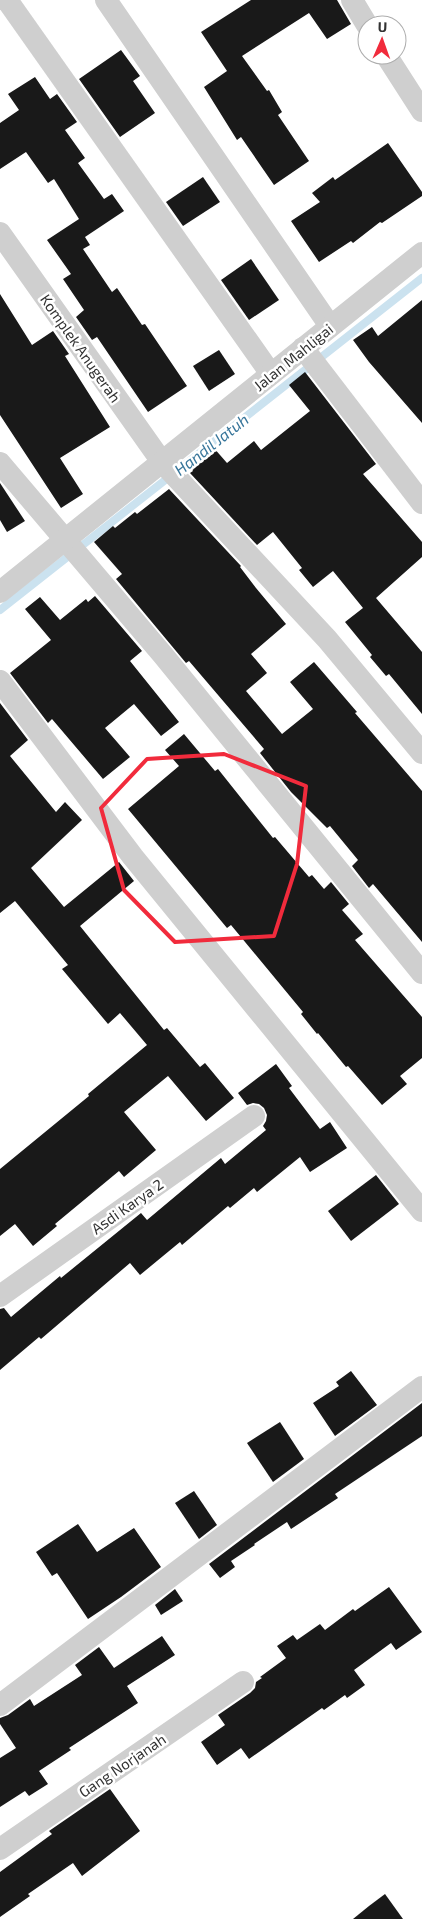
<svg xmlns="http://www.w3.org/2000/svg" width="422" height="1919" font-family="'Exo 2',sans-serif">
<rect width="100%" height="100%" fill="#fff"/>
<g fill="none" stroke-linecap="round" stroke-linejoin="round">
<polyline stroke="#cbe2ef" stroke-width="8" points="0,610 422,278"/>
</g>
<g fill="#191919">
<polygon points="251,0 337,0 351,24 327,39 309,13 242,56 267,91 269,90 282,112 278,115 309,161 274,185 241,137 237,140 204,87 227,71 201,32"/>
<polygon points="121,50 140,76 133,81 155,113 120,137 79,79"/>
<polygon points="35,77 50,99 57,94 77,122 65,130 85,158 78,163 104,199 112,194 124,211 85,237 90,245 83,249 112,292 117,288 142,325 145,324 187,386 148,412 97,337 92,340 76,317 84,310 63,279 71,274 47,240 79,219 54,179 48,183 26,152 0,169 0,123 19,110 8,94"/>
<polygon points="388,143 422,192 422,196 382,223 380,222 353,243 351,241 319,262 291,221 320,202 312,193 333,177 335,180"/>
<polygon points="203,177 220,202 183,226 166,202"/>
<polygon points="251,259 279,300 249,320 221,280"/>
<polygon points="0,294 32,345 53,331 69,354 65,356 110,427 60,458 83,494 61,508 0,415"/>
<polygon points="422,300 422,423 369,362 353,340 372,327 378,336"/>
<polygon points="219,350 235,374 209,391 193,366"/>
<polygon points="305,372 376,464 363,474 422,542 422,557 376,598 422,652 422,714 389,674 386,676 370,657 372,655 345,622 363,608 333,571 313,587 299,570 302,568 273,532 257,545 190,473 193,471 190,466 213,447 227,463 254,441 261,450 310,411 289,385"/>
<polygon points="0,483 25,521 7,532 0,520"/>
<polygon points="169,489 241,566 240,567 256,588 286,624 251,654 267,673 246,691 282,734 313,709 290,682 314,662 357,712 355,713 422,791 422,942 373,884 369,888 352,866 358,860 330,826 327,828 291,792 260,753 264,749 189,661 186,663 116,579 122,574 94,542 113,526 115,528 135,512 137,514"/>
<polygon points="95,596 142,651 130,661 179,722 161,736 134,704 105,728 130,757 103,779 52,719 48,723 10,673 51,640 25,609 40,597 60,620 86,599 88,602"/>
<polygon points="0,703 28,740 10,756 56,812 65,802 82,820 31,868 64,907 119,862 134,881 80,926 164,1030 167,1028 200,1067 205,1063 234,1098 206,1121 168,1076 124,1112 156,1150 124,1177 119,1171 55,1224 57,1226 33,1246 15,1224 0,1236 0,1169 89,1096 88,1094 147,1045 120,1013 108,1024 62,969 68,965 15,901 0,913"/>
<polygon points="184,734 215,771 218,769 273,838 275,837 309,877 312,875 324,889 331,882 349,904 342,910 363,934 355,940 422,1017 422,1058 400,1076 407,1084 382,1105 348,1066 346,1067 318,1033 317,1034 301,1014 303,1012 231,925 227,928 128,809 179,766 165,750"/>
<polygon points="276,1064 292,1086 289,1088 320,1129 330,1122 347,1148 310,1172 300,1157 257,1192 254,1188 230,1208 228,1206 182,1245 180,1242 140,1275 130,1263 41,1339 39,1337 0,1370 0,1309 4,1308 11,1317 60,1276 61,1278 141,1213 147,1220 221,1158 225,1164 266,1130 263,1126 266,1121 267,1115 264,1108 259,1104 253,1103 247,1105 238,1093"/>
<polygon points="376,1175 399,1204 351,1241 328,1211"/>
<polygon points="351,1371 377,1405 335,1436 313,1403 339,1386 336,1382"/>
<polygon points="422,1403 422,1436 335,1494 338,1498 291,1529 287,1522 254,1544 255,1545 231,1561 235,1567 220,1578 209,1564"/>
<polygon points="280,1422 304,1459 273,1482 247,1443"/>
<polygon points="194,1491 217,1525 199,1539 175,1503"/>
<polygon points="78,1524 97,1552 134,1528 161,1567 121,1597 88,1619 57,1573 52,1576 36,1552"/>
<polygon points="389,1587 422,1632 396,1650 391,1643 354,1670 365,1685 347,1698 345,1695 324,1710 322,1708 249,1759 241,1748 217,1765 201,1742 225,1725 218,1715 250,1693 255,1688 256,1682 262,1678 260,1677 286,1658 277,1646 293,1635 297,1640 320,1624 325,1630 353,1609 355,1611"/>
<polygon points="175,1589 183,1601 161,1615 155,1605"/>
<polygon points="162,1636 175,1655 127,1686 138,1703 69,1748 71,1750 39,1771 48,1784 29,1796 25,1791 0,1807 0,1758 16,1748 0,1724 0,1718 8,1715 30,1699 34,1706 82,1675 75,1665 99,1647 114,1668"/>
<polygon points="110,1789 140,1831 82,1876 73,1863 28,1894 30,1896 0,1917 0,1872 52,1834 49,1831"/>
<polygon points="385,1894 403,1919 353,1919 369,1906"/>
</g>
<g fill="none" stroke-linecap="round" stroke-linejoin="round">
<g stroke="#cfcfcf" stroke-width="22">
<polyline points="7,0 271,374"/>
<polyline points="106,0 330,326"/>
<polyline points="352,0 367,25"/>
<polyline points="386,55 422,111"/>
<polyline points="0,233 162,462 327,639 422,753"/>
<polyline points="303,348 422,503"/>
<polyline points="0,463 163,655 422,973"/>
<polyline points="0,592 422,253"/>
<polyline points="0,681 133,857 422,1211"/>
<polyline points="0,1296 254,1116"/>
<polyline points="0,1705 422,1387"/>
<polyline points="0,1849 243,1682"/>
</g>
</g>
<path fill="none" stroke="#f12b3c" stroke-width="4" stroke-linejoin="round" d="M 224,754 L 306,786 L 297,864 L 274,936 L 175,942 L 124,890 L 101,808 L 147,759 Z"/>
<g text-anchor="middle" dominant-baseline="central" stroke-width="5" stroke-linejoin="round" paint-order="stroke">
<g font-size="15" fill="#323232" stroke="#fff">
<text transform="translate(81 348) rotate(55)">Komplek Anugerah</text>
<text transform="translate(293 357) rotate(-39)">Jalan Mahligai</text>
<text transform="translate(127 1206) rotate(-35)">Asdi Karya 2</text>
<text transform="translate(122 1765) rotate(-34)">Gang Norjanah</text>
</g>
<g font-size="16" font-style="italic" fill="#38769b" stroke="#fff">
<text transform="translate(211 444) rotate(-38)">Handil Jatuh</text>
</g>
</g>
<g transform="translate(382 40) rotate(2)"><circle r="24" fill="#ffffff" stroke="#adadad"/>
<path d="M0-4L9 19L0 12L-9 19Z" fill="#f12b3c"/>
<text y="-8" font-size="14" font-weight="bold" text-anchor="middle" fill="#323232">U</text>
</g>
</svg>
